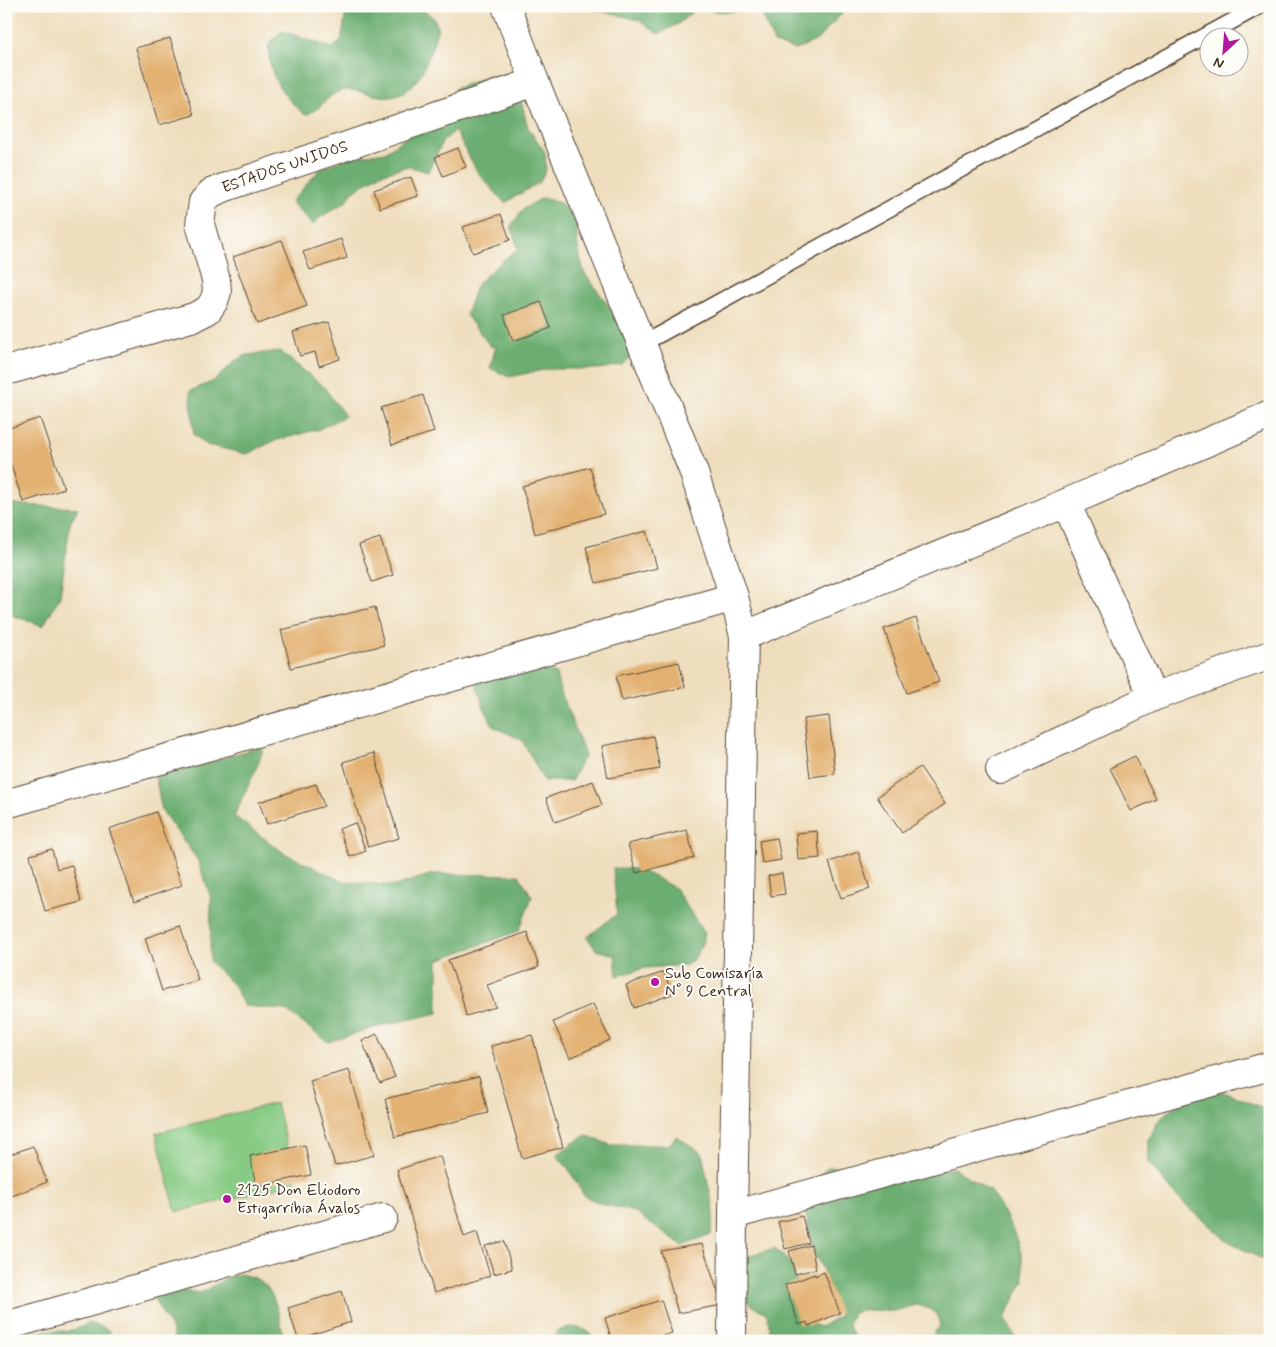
<svg xmlns="http://www.w3.org/2000/svg" width="1276" height="1347" font-family="Mynerve,sans-serif">
<rect width="100%" height="100%" fill="#fdfcf7"/>
<filter id="ink" filterUnits="userSpaceOnUse"><feTurbulence type="fractalNoise" baseFrequency=".02" numOctaves="2"/><feDisplacementMap in="SourceGraphic" scale="10" xChannelSelector="R" yChannelSelector="G"/><feConvolveMatrix kernelMatrix="1 2 1 2 8 2 1 2 1" color-interpolation-filters="sRGB"/></filter>
<filter id="wash" filterUnits="userSpaceOnUse"><feTurbulence type="fractalNoise" baseFrequency=".0096" numOctaves="4" result="noise"/><feDisplacementMap in="SourceGraphic" scale="20" xChannelSelector="R" yChannelSelector="G"/><feGaussianBlur stdDeviation="1.12" result="paint"/><feColorMatrix in="noise" values="0 0 0 0 0 0 0 0 0 0 0 0 0 0 0 0 0 1.4 0 .05"/><feComposite in="paint" operator="in"/></filter>
<g filter="url(#wash)">
<rect width="100%" height="100%" fill="#eedebd"/>
<polygon fill="#86ca83" stroke="#607a50" points="276,1103 296,1183 176,1212 156,1133"/>
<g fill="#6cae71" stroke="#546c48">
<path d="M 347,6 L 418,6 L 434,18 L 438,27 C 429,57 420,101 380,96 C 369,95 358,89 347,90 C 332,90 326,103 315,110 C 312,112 308,114 305,115 C 285,97 273,84 269,57 C 269,53 268,49 269,45 C 272,39 277,35 282,31 L 333,48 L 341,41 Z"/>
<path d="M 589,6 L 749,6 C 733,16 715,11 697,8 L 678,24 L 658,34 L 639,20 L 592,9 Z"/>
<polygon points="762,6 870,6 847,8 817,40 796,50 774,43 764,20"/>
<polygon points="489,76 518,88 528,128 545,152 546,169 540,182 505,203 478,173 455,131 443,141 428,172 408,166 380,174 352,192 347,201 321,217 313,225 291,202 320,169 347,158 385,152 422,126 454,116 454,89"/>
<polygon points="542,198 560,203 576,221 578,248 584,272 614,313 637,351 622,365 598,369 548,369 509,377 490,368 496,346 491,347 466,315 477,284 504,259 518,249 511,226 523,209"/>
<polygon points="280,351 324,387 345,416 319,429 274,441 247,454 207,445 194,435 190,391 214,381 236,360 246,355"/>
<polygon points="6,504 78,508 70,524 60,597 43,626 6,613"/>
<polygon points="520,662 556,674 560,690 585,755 571,781 544,781 522,740 494,727 483,706 476,683"/>
<polygon points="264,745 259,762 234,816 284,853 342,881 395,886 432,874 519,875 532,897 519,931 438,960 438,1013 384,1025 328,1042 285,1010 244,1006 234,986 210,962 211,898 197,859 162,811 155,774 199,766"/>
<path d="M 613,868 L 639,869 L 675,888 L 705,934 C 701,945 698,959 686,965 L 646,968 L 617,976 L 615,955 L 596,950 L 587,937 L 617,914 Z"/>
<polygon points="1209,1088 1230,1094 1270,1111 1270,1263 1228,1242 1177,1197 1149,1163 1148,1141 1158,1121 1174,1107"/>
<polygon points="585,1135 611,1145 669,1145 676,1136 702,1153 714,1212 711,1235 682,1246 634,1212 602,1204 584,1196 568,1168 556,1155"/>
<polygon points="827,1167 848,1167 893,1176 954,1168 990,1191 1004,1212 1015,1235 1022,1257 1024,1280 1005,1318 1017,1341 929,1341 940,1325 937,1314 927,1308 916,1305 894,1311 863,1310 853,1313 848,1324 853,1335 858,1341 770,1341 771,1335 767,1314 729,1291 735,1269 751,1255 775,1248 791,1264 797,1284 790,1302 800,1320 820,1327 840,1316 829,1296 824,1272 814,1253 804,1206 812,1185"/>
<path d="M 241,1274 C 247,1276 254,1277 260,1281 C 276,1290 280,1322 284,1339 L 282,1341 L 175,1341 L 171,1328 L 154,1299 L 156,1293 L 178,1290 L 200,1293 L 230,1276 Z"/>
<path d="M 89,1323 L 100,1326 L 110,1331 L 106,1341 L 6,1341 L 6,1332 L 45,1331 L 46,1330 C 66,1331 71,1333 89,1323 Z"/>
<polygon points="569,1327 580,1328 590,1332 592,1341 553,1341 558,1331"/>
</g>
<g id="blocks">
<g fill="#e3b273">
<polygon points="170,38 194,115 159,125 136,48"/>
<polygon points="458,148 466,167 443,176 435,157"/>
<polygon points="411,177 418,196 380,208 374,190"/>
<polygon points="501,214 510,240 473,253 463,227"/>
<polygon points="341,239 347,258 310,270 303,252"/>
<polygon points="282,240 307,306 257,324 233,257"/>
<polygon points="541,302 551,328 513,341 504,315"/>
<polygon points="329,322 340,359 319,366 315,352 300,356 293,332"/>
<polygon points="423,395 434,432 392,445 381,408"/>
<polygon points="40,418 64,489 23,502 6,450 6,429"/>
<polygon points="590,467 604,514 535,534 522,486"/>
<polygon points="647,531 657,568 596,583 586,547"/>
<polygon points="380,538 393,575 372,582 359,545"/>
<polygon points="375,607 384,645 291,668 281,630"/>
<polygon points="916,618 939,682 907,693 884,629"/>
<polygon points="679,662 685,687 622,701 616,676"/>
<polygon points="829,716 835,774 810,777 803,719"/>
<polygon points="653,736 660,769 608,778 602,746"/>
<polygon points="374,753 399,838 368,847 343,762"/>
<polygon points="1135,756 1156,799 1131,811 1110,768"/>
<polygon points="920,767 945,804 902,833 877,797"/>
<polygon points="593,781 602,805 555,822 546,798"/>
<polygon points="316,784 324,806 267,824 259,802"/>
<polygon points="156,812 182,885 134,902 109,829"/>
<polygon points="355,823 366,851 350,857 339,829"/>
<polygon points="687,830 694,858 636,873 628,844"/>
<polygon points="817,831 820,858 798,860 796,833"/>
<polygon points="777,838 781,860 762,863 759,841"/>
<polygon points="52,849 57,869 72,865 81,902 45,911 30,855"/>
<polygon points="858,852 870,889 841,898 829,862"/>
<polygon points="782,873 785,894 771,896 768,876"/>
<polygon points="180,926 198,980 162,991 145,938"/>
<polygon points="527,932 539,967 487,985 496,1007 466,1016 461,994 448,960"/>
<polygon points="664,972 672,994 634,1008 626,985"/>
<polygon points="593,1004 610,1040 570,1058 553,1022"/>
<polygon points="377,1034 395,1077 380,1083 362,1041"/>
<polygon points="532,1035 563,1147 522,1158 491,1046"/>
<polygon points="349,1070 374,1155 335,1166 310,1081"/>
<polygon points="479,1076 488,1113 395,1137 385,1099"/>
<polygon points="305,1145 311,1175 256,1186 250,1156"/>
<polygon points="33,1146 47,1182 12,1196 6,1183 6,1156"/>
<polygon points="440,1156 464,1237 477,1232 490,1276 434,1293 397,1170"/>
<polygon points="802,1216 809,1243 785,1249 778,1222"/>
<polygon points="504,1241 512,1269 494,1274 485,1246"/>
<polygon points="702,1244 722,1305 678,1313 661,1251"/>
<polygon points="811,1245 816,1269 795,1274 789,1251"/>
<polygon points="824,1272 840,1313 808,1326 807,1322 799,1325 785,1285 815,1274 815,1276"/>
<polygon points="342,1291 351,1322 298,1339 288,1308"/>
<polygon points="661,1300 672,1333 648,1341 612,1341 605,1318"/>
</g>
</g>
</g>
<g filter="url(#ink)">
<use href="#blocks" fill-opacity="0" stroke="#564536" stroke-width="1"/>
<g fill="none" stroke-linecap="round" stroke-linejoin="round">
<defs>
<polyline id="service" points="642,344 1260,6"/>
<g id="minor">
<polyline points="6,371 194,317 208,310 214,301 217,292 216,280 200,224 203,202 211,193 226,187 535,82"/>
<polyline points="1066,503 1153,697"/>
<polyline points="744,636 1066,503 1270,415"/>
<polyline points="1000,770 1153,697 1270,655"/>
<polyline points="6,804 734,597"/>
<polyline points="733,1215 1270,1066"/>
<polyline points="6,1326 383,1218"/>
</g>
<polyline id="tertiary" points="506,6 535,82 693,470 734,597 744,636 733,1215 732,1341"/>
</defs>
<use href="#service" stroke="#564536" stroke-width="18"/>
<use href="#minor" stroke="#564536" stroke-width="30"/>
<use href="#tertiary" stroke="#564536" stroke-width="30"/>
<use href="#service" stroke="#fff" stroke-width="15"/>
<use href="#minor" stroke="#fff" stroke-width="28"/>
<use href="#tertiary" stroke="#fff" stroke-width="28"/>
</g>
</g>
<g fill="#b5179e" stroke="#fdfcf7" stroke-width="2">
<circle cx="655" cy="982" r="5"/>
<circle cx="227" cy="1199" r="5"/>
</g>
<g text-anchor="middle" dominant-baseline="central" stroke-width="4" stroke-linejoin="round" paint-order="stroke">
<g font-size="16" fill="#3b2a1e" stroke="#fdfcf7">
<text transform="translate(285 167) rotate(-19)">ESTADOS UNIDOS</text>
</g>
<g font-size="16" fill="#3b2a1e" stroke="#fdfcf7" text-anchor="start">
<text x="665" y="973">Sub Comisaría<tspan x="665" dy="18">N° 9 Central</tspan></text>
<text x="237" y="1190">2125 Don Eliodoro<tspan x="237" dy="18">Estigarribia Ávalos</tspan></text>
</g>
</g>
<rect width="1276" height="1347" fill="none" stroke="#fdfcf7" stroke-width="25"/>
<g transform="translate(1224 52) rotate(206)"><circle r="24" fill="#fdfcf7" stroke="#afa8a0"/>
<path d="M0-4L9 19L0 12L-9 19Z" fill="#b5179e"/>
<text y="-8" font-size="14" font-weight="bold" text-anchor="middle" fill="#3b2a1e">N</text>
</g>
</svg>
